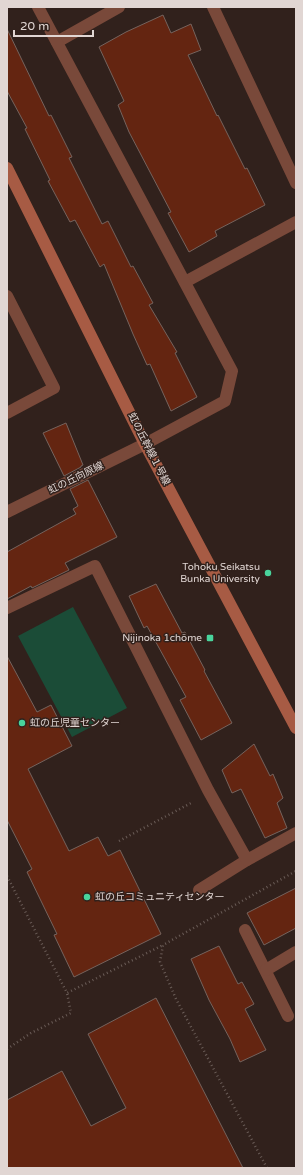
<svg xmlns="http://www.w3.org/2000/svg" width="303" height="1175" font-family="'Varela Round','Noto Sans JP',sans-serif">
<rect width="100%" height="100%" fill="#31211c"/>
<polygon fill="#1b4c37" points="73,607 127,708 72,737 18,636"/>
<g fill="#642511" stroke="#75635d">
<polygon points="163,15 171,33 191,24 201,50 188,55 217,116 218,115 245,169 247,168 265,205 215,231 217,236 189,252 168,213 171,212 129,132 118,105 124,101 99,47 126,32"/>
<polygon points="7,29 49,116 51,115 72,157 69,158 102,224 108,221 131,267 133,266 153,303 149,305 177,352 175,353 197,397 171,411 150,364 147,365 133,334 104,264 100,267 75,220 70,222 48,181 50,180 25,129 27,128 7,91"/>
<polygon points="66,423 83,465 81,466 81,467 64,476 43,433"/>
<polygon points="88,480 117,537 65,563 69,570 32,588 31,586 7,599 7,552 76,514 73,509 78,506 70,489"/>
<polygon points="156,584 182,633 185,632 205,670 204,671 232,723 201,740 180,700 186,697 147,626 144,628 129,596"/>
<polygon points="7,656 37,712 51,705 72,746 28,769 69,851 98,837 108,856 120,850 161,934 74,977 54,935 57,934 27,872 32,869 7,820"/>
<polygon points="254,744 270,776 273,774 283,798 277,803 287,828 265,838 241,789 232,793 222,770"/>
<polygon points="296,888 296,928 264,945 247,913"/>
<polygon points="219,946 238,984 242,982 254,1004 245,1009 266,1050 240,1062 230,1039 209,1000 191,959"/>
<polygon points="156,998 243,1168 7,1168 7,1100 62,1071 91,1126 126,1108 88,1034"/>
</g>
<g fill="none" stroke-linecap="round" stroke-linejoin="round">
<g stroke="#6a5c57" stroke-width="2.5" stroke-dasharray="1 3" stroke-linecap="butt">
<polyline points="119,841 193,802"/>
<polyline points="7,876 67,993 163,945"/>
<polyline points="7,1049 31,1033 71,1013 67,993"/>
<polyline points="267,1168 176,999 160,962 163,945 296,871"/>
</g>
<g stroke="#79493a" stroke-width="12">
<polyline points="199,890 247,860"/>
<polyline points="245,930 288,1016"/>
<polyline points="266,970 296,952"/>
</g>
<g stroke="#79493a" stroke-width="12">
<polyline points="213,7 296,183"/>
<polyline points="57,42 119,7"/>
<polyline points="185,282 296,222"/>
<polyline points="7,296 54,388 7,413"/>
<polyline points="7,512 145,444 225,401 232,371 38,7"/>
<polyline points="7,608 95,566 208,790 247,860 296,833"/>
</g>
<polyline stroke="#a75b44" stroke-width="12" points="7,168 145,444 296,728"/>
</g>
<g fill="#49d49c" stroke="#31211c" stroke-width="1.5">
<circle cx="268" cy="573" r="4"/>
<rect x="206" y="634" width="8" height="8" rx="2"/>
<circle cx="22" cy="723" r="4"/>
<circle cx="87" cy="897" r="4"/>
</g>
<g text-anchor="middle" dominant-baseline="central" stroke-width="3" stroke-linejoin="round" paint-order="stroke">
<g font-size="10" fill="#e1d6d3" stroke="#31211c">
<text transform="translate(149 449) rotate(63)">虹の丘幹線１号線</text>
<text transform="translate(76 478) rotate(-26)">虹の丘向原線</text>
</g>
<g font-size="10" fill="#e1d6d3" stroke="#31211c" text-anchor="end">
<text x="260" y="567">Tohoku Seikatsu<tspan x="260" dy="12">Bunka University</tspan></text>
<text x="202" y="638">Nijinoka 1chōme</text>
<text x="30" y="723" text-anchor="start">虹の丘児童センター</text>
<text x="95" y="897" text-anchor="start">虹の丘コミュニティセンター</text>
</g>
</g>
<rect width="303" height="1175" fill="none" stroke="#e1d6d3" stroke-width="16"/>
<path d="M14 30v6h79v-6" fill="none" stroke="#e1d6d3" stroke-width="2"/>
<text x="20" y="30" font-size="12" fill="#e1d6d3" stroke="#31211c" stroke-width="3" paint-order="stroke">20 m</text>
</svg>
